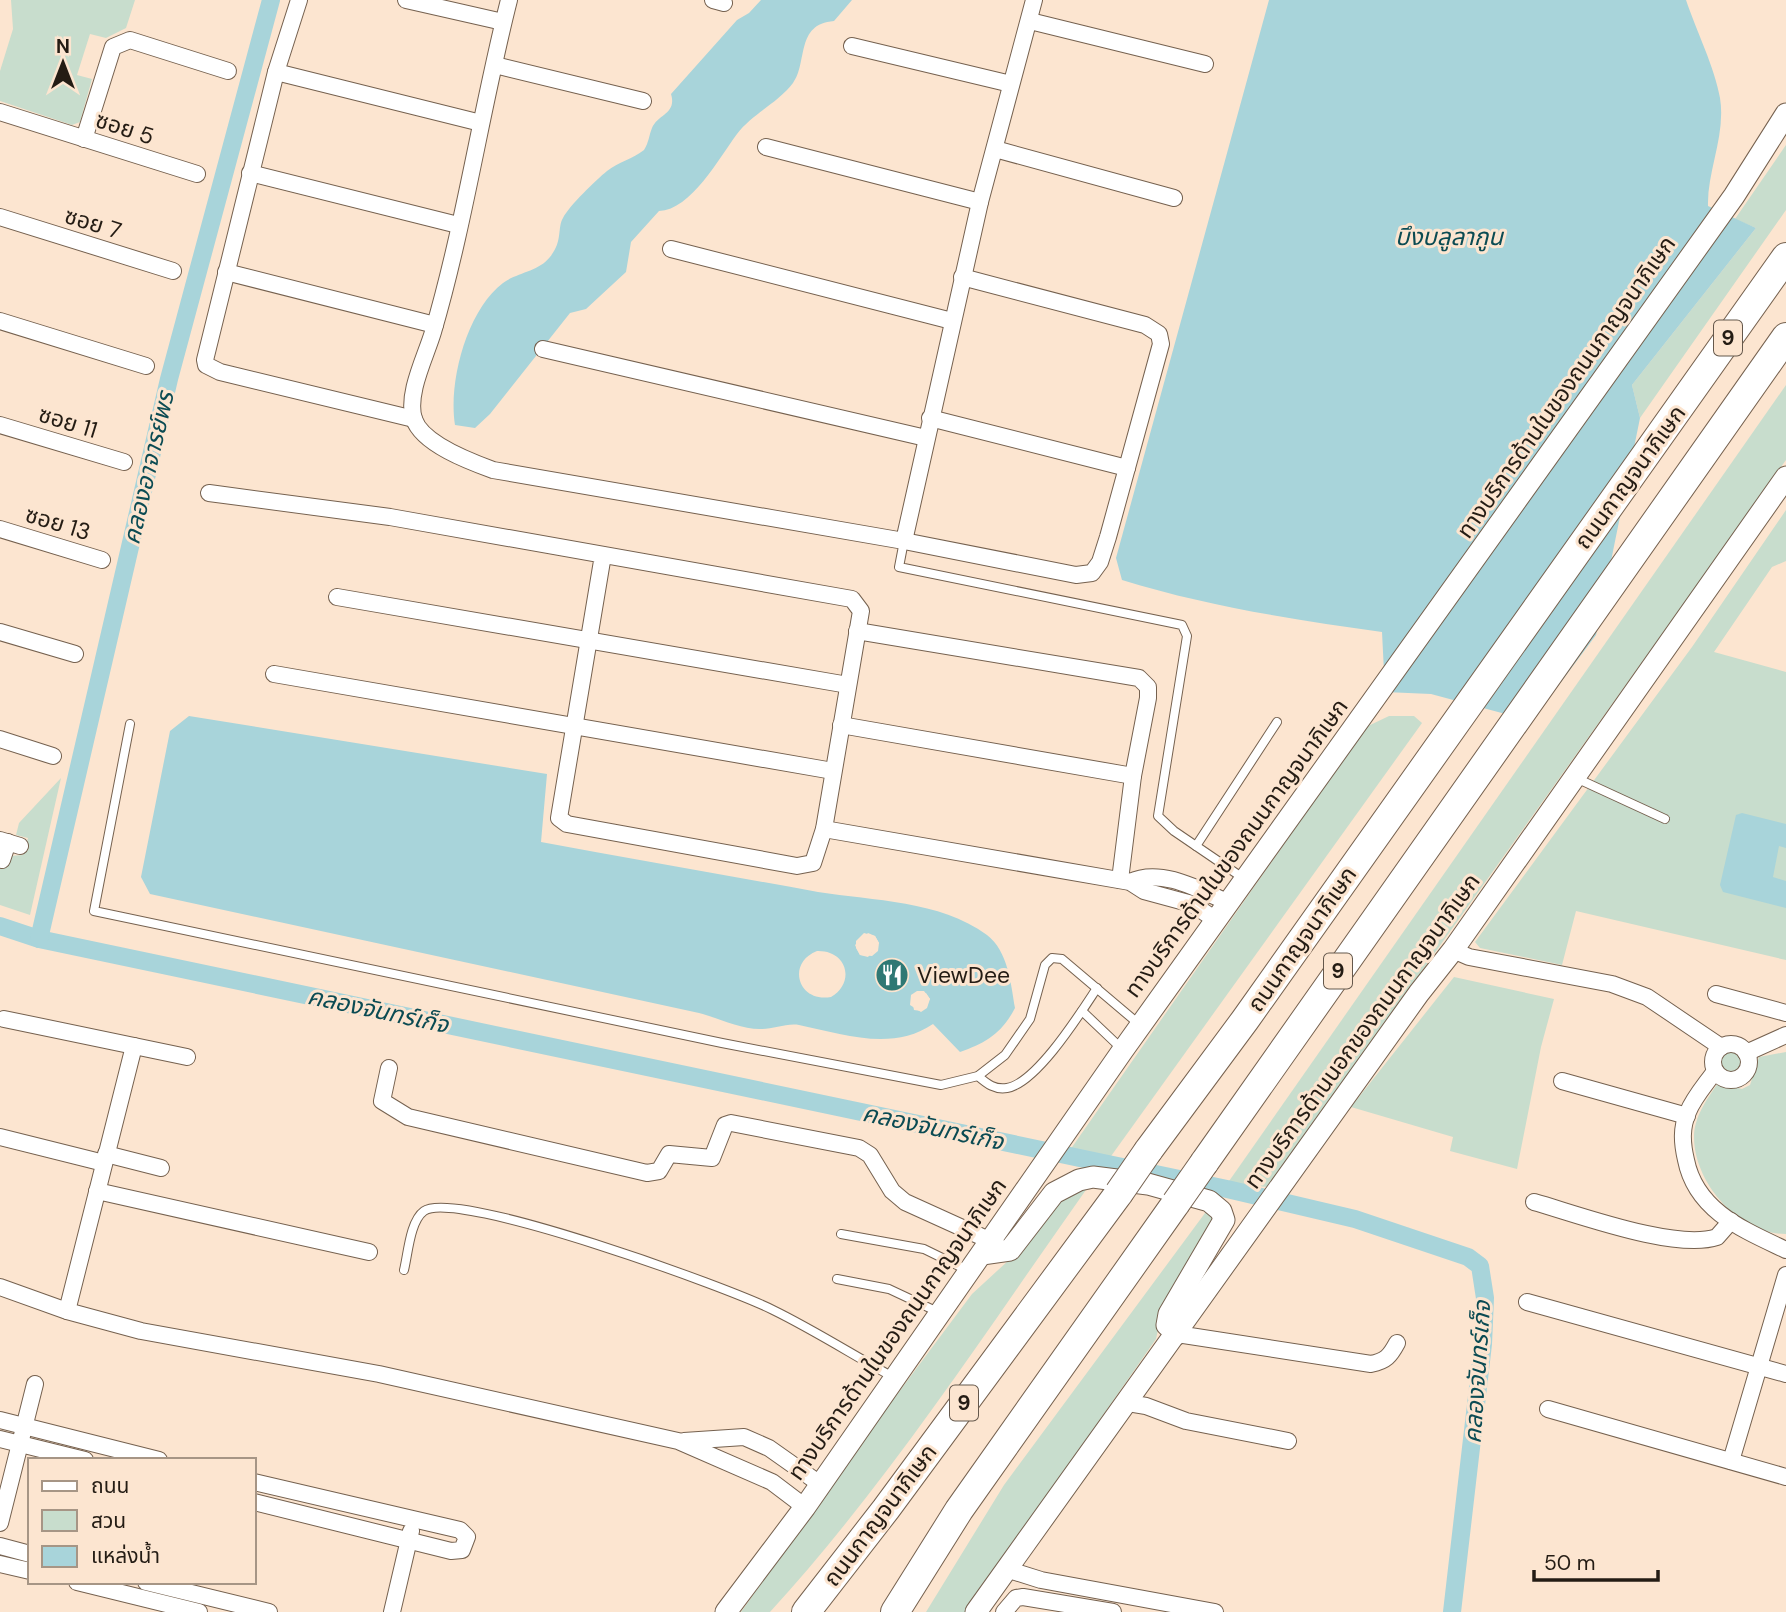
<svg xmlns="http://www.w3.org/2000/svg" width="1786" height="1612" font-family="'DM Sans','Noto Sans Thai',sans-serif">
<rect width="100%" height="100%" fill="#fce5d0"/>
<g fill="#c8ddcd">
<polygon points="11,0 135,0 126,28 106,38 90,34 77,75 92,79 80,122 72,125 0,101 0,71 13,29"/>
<polygon points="1786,145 1786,210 1640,418 1632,385 1756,228 1735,219"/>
<polygon points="1786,385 1786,460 1268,1187 1227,1184"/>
<polygon points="1786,510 1786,561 1772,567 1714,652 1786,672 1786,960 1576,911 1562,965 1480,948 1475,942 1692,647"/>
<polygon points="1389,716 1414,716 1422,723 1109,1159 1070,1150 1366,727"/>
<polygon points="61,778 30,915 0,905 0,866 6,868 9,856 23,855 28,838 16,835 19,823"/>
<polygon points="1454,977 1554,999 1541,1047 1517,1169 1450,1151 1453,1137 1351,1107"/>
<circle cx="1730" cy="1062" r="11"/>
<path d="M 1786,1052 L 1786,1234 C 1739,1234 1694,1183 1694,1137 C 1694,1117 1707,1099 1718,1083 L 1742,1089 L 1750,1085 L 1759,1057 Z"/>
<path d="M 1088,1187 C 986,1331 889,1482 770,1612 L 741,1612 L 857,1448 L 972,1294 L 1022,1248 L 1062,1194 Z"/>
<polygon points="1208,1209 1218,1222 1161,1316 1156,1339 966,1612 926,1612 1004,1485"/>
</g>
<g fill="#a8d4da" fill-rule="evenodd">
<path d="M 761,0 L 852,0 L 834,21 C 795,24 808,63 793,83 C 778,103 752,114 737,134 C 719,158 691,210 659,211 L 631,242 L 626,272 L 586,309 L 570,313 L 490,414 L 475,428 L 455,425 C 448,382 467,310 503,283 C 518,272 538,272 550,257 C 563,241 557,228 563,218 C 569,206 596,180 607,171 C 618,162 633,159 644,150 C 649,142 649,135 652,128 C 658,114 677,114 671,94 L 737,20 L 749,13 Z"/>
<path d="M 1269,0 L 1686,0 C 1696,30 1715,68 1720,98 C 1726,135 1707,171 1708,206 L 1756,228 L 1632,385 L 1640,418 L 1596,635 L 1532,721 L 1431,694 L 1385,692 L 1382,632 C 1295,620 1206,606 1122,580 L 1116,558 Z"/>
<path d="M 189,716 L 547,774 L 541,842 C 633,859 726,875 818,892 C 874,901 939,900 987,935 C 1008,951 1011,984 1015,1008 C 1002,1033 986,1043 960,1052 L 933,1024 C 892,1052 843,1034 799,1025 C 787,1023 774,1029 762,1029 C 742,1030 718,1018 699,1013 L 150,894 L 141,877 L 170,731 ZM 868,933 L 875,936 L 879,943 L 868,957 L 860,955 L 855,945 ZM 817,951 C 847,950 856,982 831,997 C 798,1003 786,963 817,951 ZM 926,993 L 930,999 L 921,1011 L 914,1010 L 911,995 Z"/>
<polygon points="1742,813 1786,824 1786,848 1779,846 1773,877 1786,881 1786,908 1723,892 1720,885 1736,815"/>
</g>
<g fill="#fce5d0" fill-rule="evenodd">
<path d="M 864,933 L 875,936 L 879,943 L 878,951 L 872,956 L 860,955 L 856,948 L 856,941 ZM 865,937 L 873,939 L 876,943 L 871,953 L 863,952 L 859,947 Z"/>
<polygon points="917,991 924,991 930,999 927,1008 921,1012 910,1005 911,995"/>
</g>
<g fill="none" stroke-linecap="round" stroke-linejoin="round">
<g stroke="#a8d4da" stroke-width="18">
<polyline points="0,926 39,939 1227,1189 1355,1219 1468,1257 1480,1266 1485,1298 1483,1344 1452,1612"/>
<polyline points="39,939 169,379 271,0"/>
</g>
<defs>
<g id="lane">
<polyline points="904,541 899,567 1182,625 1187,636 1158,816 1174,831 1243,878"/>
<polyline points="130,724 94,911 722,1043 941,1085 978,1076 1005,1055 1030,1019 1045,965 1052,958 1062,959 1140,1025"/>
<polyline points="1576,778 1665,819"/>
<polyline points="1196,846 1277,722"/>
<polyline points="1082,1011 1123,1050"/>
<path d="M 978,1076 C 987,1084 995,1090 1007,1088 C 1037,1083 1081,1012 1097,988"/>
<polyline points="841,1234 924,1249 967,1270"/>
<path d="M 404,1270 C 408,1254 410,1221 424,1211 C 455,1188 730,1288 773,1310 C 814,1330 853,1355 893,1377"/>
<polyline points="837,1279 889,1289 938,1312"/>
</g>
<g id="street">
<polyline points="299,0 276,72 205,360 206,365 220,372 414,419"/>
<polyline points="406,0 503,22"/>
<path d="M 509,0 C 481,110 465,223 433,332 C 426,356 406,394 414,419 C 422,444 471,462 493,470 L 904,541 L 980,202 L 1034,0"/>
<polyline points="713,0 724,3"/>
<polyline points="1030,21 1205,64"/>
<polyline points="852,46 1011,84"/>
<polyline points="495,65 643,101"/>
<polyline points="276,72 481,123"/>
<polyline points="0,112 197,174"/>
<polyline points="84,139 113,47 130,40 228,71"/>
<polyline points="766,147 980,202"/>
<polyline points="995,149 1174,198"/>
<polyline points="250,173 458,225"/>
<polyline points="0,217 173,271"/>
<polyline points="671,249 952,321"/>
<polyline points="226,272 435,325"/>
<polyline points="0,321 146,366"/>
<polyline points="543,349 926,438"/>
<polyline points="930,418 1127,468"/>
<polyline points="0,425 124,462"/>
<polyline points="209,493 390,517 852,599 861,611 824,829 813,863 797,866 567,824 559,818 603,555"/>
<polyline points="0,529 102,560"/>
<polyline points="904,541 1076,575 1092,573 1100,562 1108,537 1161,344 1159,334 1145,325 962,277"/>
<polyline points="337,597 848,685"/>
<polyline points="857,631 1139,678 1148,687 1148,698 1133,776 1120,880"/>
<polyline points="0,632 75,654"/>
<polyline points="274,674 833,771"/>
<polyline points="841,725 1133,776"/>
<polyline points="0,739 53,756"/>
<polyline points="824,829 1130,882 1144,891 1192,904 1216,920"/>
<polyline points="0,840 20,846"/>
<polyline points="2,860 8,842"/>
<path d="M 1130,882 C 1161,867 1200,890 1229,903"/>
<polyline points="1453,950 1469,957 1612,984 1647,997 1721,1047"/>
<polyline points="1716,994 1786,1013"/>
<polyline points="4,1019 187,1057"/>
<circle cx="1731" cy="1062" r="18"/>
<polyline points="1746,1053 1786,1035"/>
<polyline points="389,1068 382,1101 408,1117 647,1173 659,1171 669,1154 712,1158 725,1125 731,1123 859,1148 870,1155 892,1191 905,1202 991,1241"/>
<path d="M 1715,1071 C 1706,1084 1694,1097 1688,1112 C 1681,1128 1682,1143 1686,1160 C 1696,1211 1744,1230 1786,1250"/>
<polyline points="1562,1081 1687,1116"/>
<polyline points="0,1137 104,1163"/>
<polyline points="106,1154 161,1168"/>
<polyline points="97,1191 369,1252"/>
<path d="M 1534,1202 C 1577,1214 1676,1251 1717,1237 L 1731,1221"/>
<polyline points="0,1287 67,1311 141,1331 379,1374 678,1441 772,1482 805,1507"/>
<polyline points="1527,1302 1786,1374"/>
<polyline points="67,1311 134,1046"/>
<path d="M 1177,1334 L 1371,1364 C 1386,1361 1390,1356 1397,1343"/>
<polyline points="1128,1403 1146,1406 1186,1421 1288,1441"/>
<polyline points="1548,1409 1786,1477"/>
<polyline points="0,1420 159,1460"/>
<polyline points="0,1439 85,1460"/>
<polyline points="684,1441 744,1437 769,1448 820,1484"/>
<polyline points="1731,1461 1786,1275"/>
<polyline points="254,1482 460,1530 467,1537 462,1550 451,1551 254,1502"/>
<polyline points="0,1523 35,1384"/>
<polyline points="0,1546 30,1554"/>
<polyline points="0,1564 30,1571"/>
<polyline points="1006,1569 1041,1580 1215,1612"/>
<polyline points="77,1582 199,1612"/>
<polyline points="146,1582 269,1612"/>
<polyline points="392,1612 411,1531"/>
<polyline points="1004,1612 1016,1598 1023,1597 1113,1612"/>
</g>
<g id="secondary">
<polyline points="982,1254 1010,1250 1054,1193 1079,1180 1093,1177 1148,1184 1209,1201 1221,1211 1224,1220 1169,1314 1167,1325 1177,1334"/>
<polyline points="726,1612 805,1507 1123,1050 1734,196 1786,114"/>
<polyline points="976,1612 1419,993 1453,950 1786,477"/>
</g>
<g id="highway">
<polyline points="1148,1151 1245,1020 1786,257"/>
<polyline points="1204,1163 1786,337"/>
<polyline points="806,1612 886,1509 1119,1193"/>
<polyline points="895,1612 959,1510 1176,1203"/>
</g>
</defs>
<use href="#lane" stroke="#75614f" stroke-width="10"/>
<use href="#street" stroke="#75614f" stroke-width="18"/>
<use href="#secondary" stroke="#75614f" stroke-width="23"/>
<use href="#highway" stroke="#75614f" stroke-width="30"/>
<use href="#lane" stroke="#fff" stroke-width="8"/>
<use href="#street" stroke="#fff" stroke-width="16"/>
<use href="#secondary" stroke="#fff" stroke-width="21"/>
<use href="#highway" stroke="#fff" stroke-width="28"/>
<defs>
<g id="highway-bridge">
<polyline points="1119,1193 1148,1151"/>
<polyline points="1176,1203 1204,1163"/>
</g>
</defs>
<use href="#highway-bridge" stroke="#75614f" stroke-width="30" stroke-linecap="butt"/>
<use href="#highway-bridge" stroke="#fff" stroke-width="28"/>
</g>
<defs>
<symbol id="restaurant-disc" viewBox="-11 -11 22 22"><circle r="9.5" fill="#2f7874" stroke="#fce5d0"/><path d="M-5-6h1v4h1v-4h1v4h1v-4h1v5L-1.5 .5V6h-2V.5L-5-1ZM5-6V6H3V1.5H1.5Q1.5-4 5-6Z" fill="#fff"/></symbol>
</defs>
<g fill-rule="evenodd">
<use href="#restaurant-disc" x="873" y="956" width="38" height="38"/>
</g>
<g text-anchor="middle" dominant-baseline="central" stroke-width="6" stroke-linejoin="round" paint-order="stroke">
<g fill="#fce5d0" stroke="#65584c" stroke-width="2">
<rect x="1714" y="320.5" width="28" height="35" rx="5"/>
<rect x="1324" y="953.5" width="28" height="35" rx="5"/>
<rect x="950" y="1385.5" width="28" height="35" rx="5"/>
</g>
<g font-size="21" font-weight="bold" fill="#241c14">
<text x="1728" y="338">9</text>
<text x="1338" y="971">9</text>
<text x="964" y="1403">9</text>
</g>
<g font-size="23" fill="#241c14" stroke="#fce5d0">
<text transform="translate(125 128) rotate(18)">ซอย 5</text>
<text transform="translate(93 223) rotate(17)">ซอย 7</text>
<text transform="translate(1566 387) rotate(-55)">ทางบริการด้านในของถนนกาญจนาภิเษก</text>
<text transform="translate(68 422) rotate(17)">ซอย 11</text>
<text transform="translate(1630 477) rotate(-54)">ถนนกาญจนาภิเษก</text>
<text transform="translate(58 523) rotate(17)">ซอย 13</text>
<text transform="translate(1236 848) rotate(-54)">ทางบริการด้านในของถนนกาญจนาภิเษก</text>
<text transform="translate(1302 939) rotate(-55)">ถนนกาญจนาภิเษก</text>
<text transform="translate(1362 1031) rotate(-54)">ทางบริการด้านนอกของถนนกาญจนาภิเษก</text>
<text transform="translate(897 1329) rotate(-55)">ทางบริการด้านในของถนนกาญจนาภิเษก</text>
<text transform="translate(880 1515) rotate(-53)">ถนนกาญจนาภิเษก</text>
</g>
<g font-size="23" fill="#241c14" stroke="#fce5d0" text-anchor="start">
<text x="917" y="975">ViewDee</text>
</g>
<g font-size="24" font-style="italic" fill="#0b4b53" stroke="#fce5d0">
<text x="1449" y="236">บึงบลูลากูน</text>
<text transform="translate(148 468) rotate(-77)">คลองอาจารย์พร</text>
<text transform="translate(378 1010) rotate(12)">คลองจันทร์เก็จ</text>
<text transform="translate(933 1127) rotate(12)">คลองจันทร์เก็จ</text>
<text transform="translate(1477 1372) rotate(-86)">คลองจันทร์เก็จ</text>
</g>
</g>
<rect x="28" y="1458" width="228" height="126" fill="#fce5d0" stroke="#a69585" stroke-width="2"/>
<rect x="42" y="1481" width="35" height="10" fill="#ffffff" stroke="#a69585" stroke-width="2"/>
<text x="91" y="1493" font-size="21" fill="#241c14">ถนน</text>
<rect x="42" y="1510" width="35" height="21" fill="#c8ddcd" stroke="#a69585" stroke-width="2"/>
<text x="91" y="1528" font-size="21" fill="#241c14">สวน</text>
<rect x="42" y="1546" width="35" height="21" fill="#a8d4da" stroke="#a69585" stroke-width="2"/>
<text x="91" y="1563" font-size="21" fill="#241c14">แหล่งน้ำ</text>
<g transform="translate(63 63)" stroke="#fce5d0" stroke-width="5" paint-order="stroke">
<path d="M0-5L12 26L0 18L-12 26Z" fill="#241c14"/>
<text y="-10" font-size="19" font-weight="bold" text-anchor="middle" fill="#241c14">N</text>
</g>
<path d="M1534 1570v10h124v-10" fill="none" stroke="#241c14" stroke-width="3.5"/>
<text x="1544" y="1570" font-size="21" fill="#241c14" stroke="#fce5d0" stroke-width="5" paint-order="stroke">50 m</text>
</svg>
